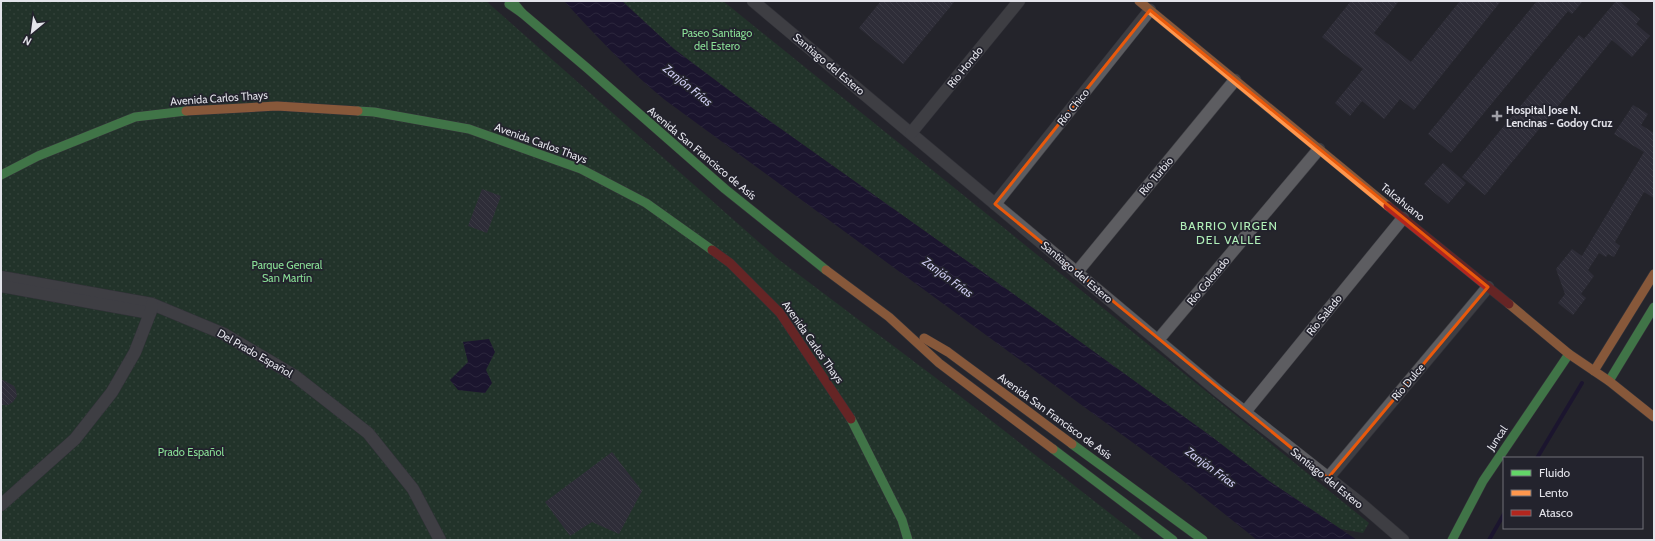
<svg xmlns="http://www.w3.org/2000/svg" width="1655" height="541" font-family="Cabin,sans-serif">
<defs>
<pattern id="park-dots" width="8" height="8" patternUnits="userSpaceOnUse"><rect width="8" height="8" fill="#214628"/><path d="M2 2h.1M6 6h.1" fill="none" stroke="#416147" stroke-width="1.8" stroke-linecap="round"/></pattern>
<pattern id="water-waves" width="16" height="10" patternUnits="userSpaceOnUse"><rect width="16" height="10" fill="#110332"/><path d="M0 5q4-4 8 0t8 0" fill="none" stroke="#342850"/></pattern>
<pattern id="building-back-hatch" width="6" height="6" patternUnits="userSpaceOnUse"><rect width="6" height="6" fill="#3b3948"/><path d="M-1 5l2 2M0 0l6 6M5-1l2 2" fill="none" stroke="#575663"/></pattern>
</defs>
<rect width="100%" height="100%" fill="#25252b"/>
<g fill="url(#park-dots)">
<polygon points="1,1 486,1 778,259 961,397 1144,540 1,540"/>
<polygon points="622,1 723,1 1369,523 1363,533 1341,529 1269,481 1212,437 1057,325 767,119 674,49"/>
</g>
<g fill="url(#water-waves)">
<path d="M 564,1 L 622,1 L 674,49 L 767,119 L 1057,325 L 1212,437 L 1269,481 L 1357,540 L 1257,540 L 1162,464 L 665,100 C 628,70 596,36 564,1 Z"/>
<polygon points="489,339 495,352 486,370 492,383 485,393 458,390 450,380 468,362 463,342"/>
</g>
<g fill="none" stroke-linecap="round" stroke-linejoin="round">
<g stroke="#110332" stroke-width="4">
<polyline points="1537,458 1582,383"/>
<polyline points="1489,540 1504,514"/>
</g>
</g>
<g fill="url(#building-back-hatch)">
<polygon points="881,1 955,1 903,64 859,28"/>
<polygon points="1351,1 1399,1 1374,33 1411,62 1460,1 1501,1 1414,110 1400,99 1384,119 1362,101 1350,116 1335,103 1363,69 1322,37"/>
<polygon points="1537,1 1583,1 1572,14 1568,11 1451,153 1428,134"/>
<polygon points="1616,1 1619,1 1640,19 1636,24 1650,36 1632,57 1612,40 1485,195 1462,177 1579,35 1584,39"/>
<polygon points="1633,105 1648,114 1641,125 1654,133 1654,198 1644,192 1615,242 1620,246 1614,257 1608,254 1606,257 1599,253 1588,270 1594,276 1581,294 1586,298 1573,315 1558,303 1565,294 1556,269 1572,249 1582,256 1644,152 1614,134"/>
<polygon points="1443,163 1466,183 1448,204 1424,184"/>
<polygon points="482,189 501,196 487,233 468,226"/>
<polygon points="1,379 14,386 16,390 17,396 13,402 8,405 1,405"/>
<polygon points="612,452 642,491 619,534 592,522 570,536 545,502"/>
</g>
<g fill="none" stroke-linecap="round" stroke-linejoin="round">
<defs>
<g id="street">
<polyline points="753,1 1218,391 1359,502 1403,540"/>
<polyline points="911,133 1019,1"/>
<polyline points="995,204 1150,10"/>
<polyline points="1077,272 1235,80"/>
<polyline points="1,277 152,304 224,334 295,376 368,433 413,489 440,540"/>
<polyline points="1,286 150,313"/>
<polyline points="1158,340 1319,149"/>
<polyline points="1245,412 1403,218"/>
<polyline points="1328,478 1488,287"/>
<polyline points="1,505 75,439 112,392 135,352 152,308 152,304"/>
</g>
<g id="fast">
<polyline points="512,1 522,13"/>
<polyline points="509,4 522,13 587,68 725,189 826,270"/>
<polyline points="358,111 374,112 469,129 581,169 646,203 712,250"/>
<polyline points="1,175 38,156 135,117 186,111"/>
<polyline points="1609,381 1654,307"/>
<polyline points="851,419 902,520 908,540"/>
<polyline points="1072,444 1203,540"/>
<polyline points="1053,449 1173,540"/>
<polyline points="1452,540 1483,481 1569,354"/>
</g>
<g id="slow">
<polyline points="1139,1 1388,206"/>
<polyline points="186,111 277,106 358,111"/>
<polyline points="826,270 889,317 939,363 1053,449"/>
<polyline points="1509,304 1569,354 1609,381 1654,417"/>
<polyline points="924,338 948,352 1072,444"/>
<polyline points="1594,371 1654,274"/>
</g>
<g id="jam">
<polyline points="1388,206 1509,304"/>
<polyline points="712,250 730,263 780,313 851,419"/>
</g>
</defs>
<use href="#street" stroke="#414146" stroke-width="13"/>
<use href="#fast" stroke="#414146" stroke-width="10"/>
<use href="#slow" stroke="#414146" stroke-width="10"/>
<use href="#jam" stroke="#414146" stroke-width="10"/>
<use href="#street" stroke="#5d5d61" stroke-width="12"/>
<use href="#fast" stroke="#63d668" stroke-width="9"/>
<use href="#slow" stroke="#ff974d" stroke-width="9"/>
<use href="#jam" stroke="#b3261e" stroke-width="9"/>
</g>
<path d="M0 0H1655V541H0ZM 1150,10 L 1488,287 L 1328,478 L 995,204 Z" fill="#25252b" fill-opacity=".55" fill-rule="evenodd"/>
<path fill="none" stroke="#e8590c" stroke-width="3" stroke-linejoin="round" d="M 1150,10 L 1488,287 L 1328,478 L 995,204 Z"/>
<path fill="#a0a0a7" stroke="#23232d" stroke-width="1.5" d="M1495 110h4v4h4v4h-4v4h-4v-4h-4v-4h4z"/>
<g text-anchor="middle" dominant-baseline="central" stroke-width="3.5" stroke-linejoin="round" paint-order="stroke">
<g font-size="11" fill="#89df96" stroke="#23232d">
<text x="717" y="33">Paseo Santiago<tspan x="717" dy="13">del Estero</tspan></text>
<text x="287" y="265">Parque General<tspan x="287" dy="13">San Martín</tspan></text>
<text x="191" y="452">Prado Español</text>
</g>
<g font-size="11" fill="#e3e3ea" stroke="#23232d">
<text transform="translate(829 64) rotate(40)">Santiago del Estero</text>
<text transform="translate(965 67) rotate(-51)">Río Hondo</text>
<text transform="translate(219 98) rotate(-4)">Avenida Carlos Thays</text>
<text transform="translate(1073 107) rotate(-51)">Río Chico</text>
<text transform="translate(541 143) rotate(20)">Avenida Carlos Thays</text>
<text transform="translate(702 153) rotate(40)">Avenida San Francisco de Asís</text>
<text transform="translate(1156 176) rotate(-50)">Río Turbio</text>
<text transform="translate(1403 202) rotate(39)">Talcahuano</text>
<text transform="translate(1077 272) rotate(40)">Santiago del Estero</text>
<text transform="translate(1208 281) rotate(-50)">Río Colorado</text>
<text transform="translate(1324 315) rotate(-51)">Río Salado</text>
<text transform="translate(813 342) rotate(55)">Avenida Carlos Thays</text>
<text transform="translate(255 353) rotate(30)">Del Prado Español</text>
<text transform="translate(1408 382) rotate(-50)">Río Dulce</text>
<text transform="translate(1055 416) rotate(36)">Avenida San Francisco de Asís</text>
<text transform="translate(1497 438) rotate(-56)">Juncal</text>
<text transform="translate(1327 478) rotate(39)">Santiago del Estero</text>
</g>
<g font-size="11" font-weight="bold" fill="#e3e3ea" stroke="#23232d" text-anchor="start">
<text x="1506" y="110">Hospital Jose N.<tspan x="1506" dy="13">Lencinas - Godoy Cruz</tspan></text>
</g>
<g font-size="12" font-style="italic" fill="#ceccf2" stroke="#23232d">
<text transform="translate(688 85) rotate(39)">Zanjón Frías</text>
<text transform="translate(948 277) rotate(36)">Zanjón Frías</text>
<text transform="translate(1211 467) rotate(36)">Zanjón Frías</text>
</g>
<g font-size="12" letter-spacing="1" fill="#b1f0b8" stroke="#23232d">
<text x="1229" y="225">BARRIO VIRGEN<tspan x="1229" dy="14">DEL VALLE</tspan></text>
</g>
</g>
<rect width="1655" height="541" fill="none" stroke="#e3e3ea" stroke-width="4"/>
<rect x="1503" y="457" width="140" height="72" fill="#23232d" stroke="#707079"/>
<rect x="1511" y="470" width="20" height="6" fill="#63d668" stroke="#707079"/>
<text x="1539" y="477" font-size="12" fill="#e3e3ea">Fluido</text>
<rect x="1511" y="490" width="20" height="6" fill="#ff974d" stroke="#707079"/>
<text x="1539" y="497" font-size="12" fill="#e3e3ea">Lento</text>
<rect x="1511" y="510" width="20" height="6" fill="#b3261e" stroke="#707079"/>
<text x="1539" y="517" font-size="12" fill="#e3e3ea">Atasco</text>
<g transform="translate(32 32) rotate(209)" stroke="#23232d" stroke-width="3" paint-order="stroke">
<path d="M0-3L7 15L0 10L-7 15Z" fill="#e3e3ea"/>
<text y="-6" font-size="11" font-weight="bold" text-anchor="middle" fill="#e3e3ea">N</text>
</g>
</svg>
